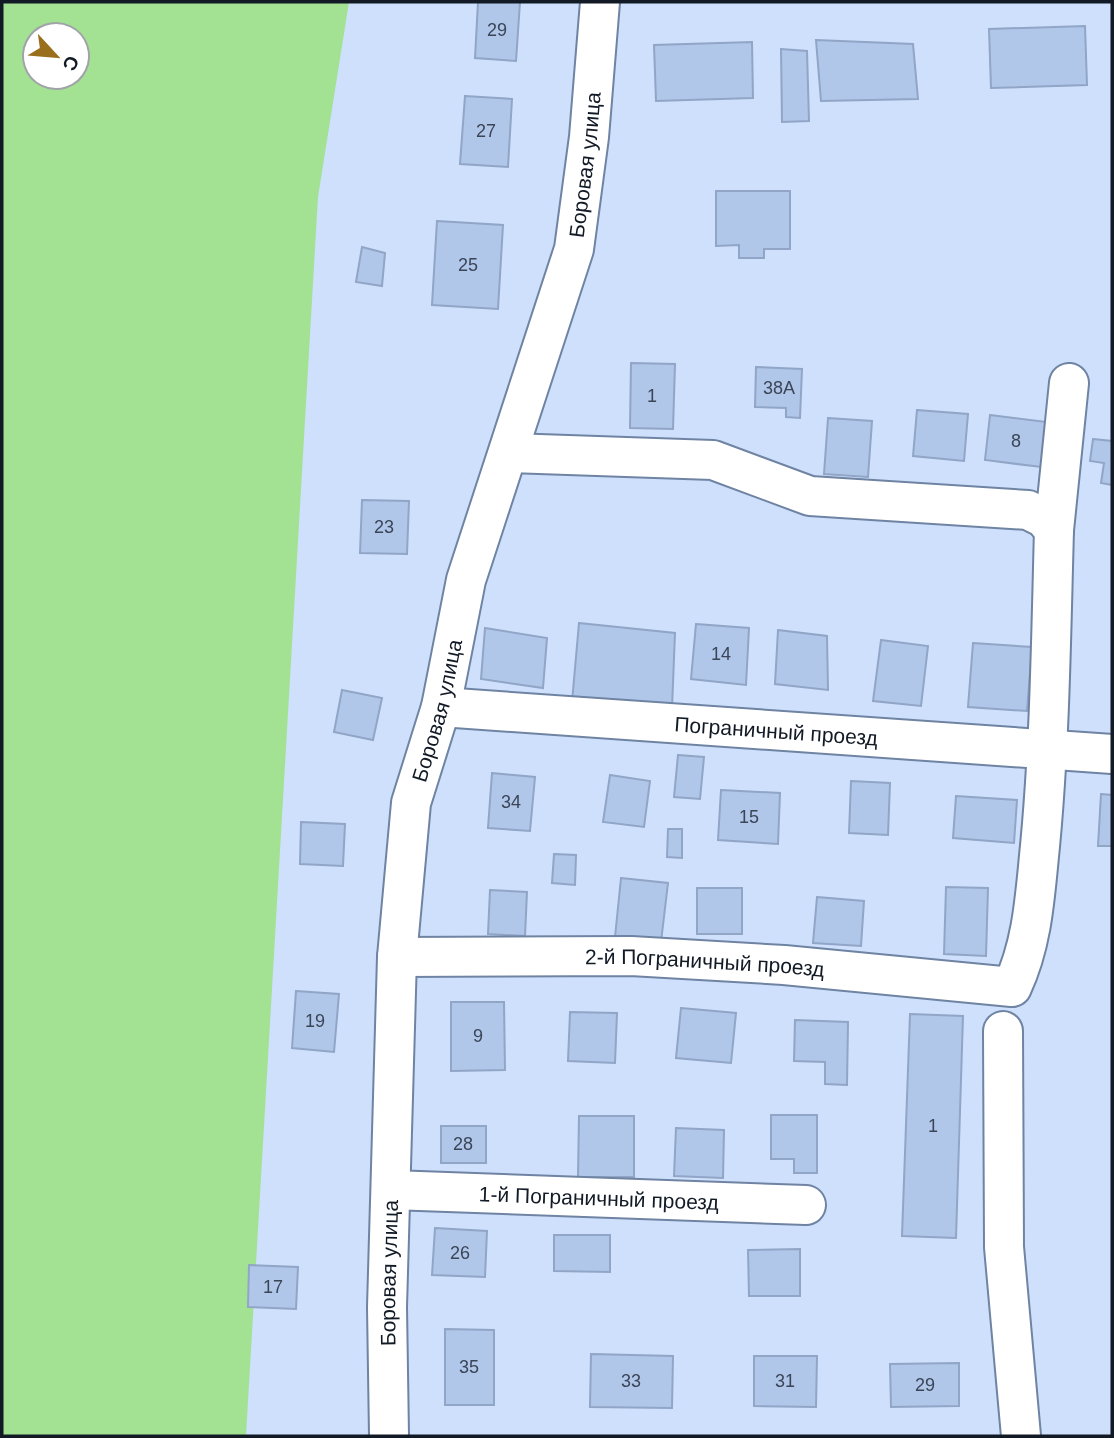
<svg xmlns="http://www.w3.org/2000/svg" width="1114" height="1438" font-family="Helvetica,sans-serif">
<rect width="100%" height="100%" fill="#cee0fc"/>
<path fill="#a2e292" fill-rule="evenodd" d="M 2,2 L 349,2 L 318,197 L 246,1436 L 2,1436 ZM 35,35 L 77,35 L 77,77 L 35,77 Z"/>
<g fill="#b1c7e9" stroke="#91a5c6" stroke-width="2">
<polygon points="478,2 520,2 516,61 475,58"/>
<polygon points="1085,26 1087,85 991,88 989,29"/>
<polygon points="816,40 913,44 918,99 821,101"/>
<polygon points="752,42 753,98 656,101 654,45"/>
<polygon points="781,49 807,51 809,121 782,122"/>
<polygon points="465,96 512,99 508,167 460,164"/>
<polygon points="716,191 790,191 790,249 764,249 764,258 739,258 739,245 716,246"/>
<polygon points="437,221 503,225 498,309 432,305"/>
<polygon points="362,247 385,253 382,286 356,282"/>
<polygon points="631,363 675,364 673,429 630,428"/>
<polygon points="756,367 802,369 800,418 786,417 786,408 755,407"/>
<polygon points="917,410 968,414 964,461 913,456"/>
<polygon points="990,415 1047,422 1041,467 985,460"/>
<polygon points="828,418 872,421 868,477 824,474"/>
<polygon points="1093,439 1112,441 1112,485 1101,483 1104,463 1090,461"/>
<polygon points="362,500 409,501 407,554 360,553"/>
<polygon points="579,623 675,633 672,708 572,702"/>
<polygon points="696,624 749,628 746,685 691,679"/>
<polygon points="485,628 547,638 543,688 481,679"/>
<polygon points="778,630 827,636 828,690 775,684"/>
<polygon points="881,640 928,646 921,706 873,701"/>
<polygon points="973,643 1032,647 1027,711 968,707"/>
<polygon points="342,690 382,698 373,740 334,732"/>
<polygon points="678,755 704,757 700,799 674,797"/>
<polygon points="492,773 535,777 530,831 488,828"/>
<polygon points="610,775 650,781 644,827 603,822"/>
<polygon points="851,781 890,783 888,835 849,833"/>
<polygon points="721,790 780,793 778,844 718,840"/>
<polygon points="1101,794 1112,795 1112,846 1098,846"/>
<polygon points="956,796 1017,800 1014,843 953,838"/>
<polygon points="301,822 345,824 343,866 300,864"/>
<polygon points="668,829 682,829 682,858 667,857"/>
<polygon points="554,854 576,855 575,885 552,883"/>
<polygon points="621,878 668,883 661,942 615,937"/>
<polygon points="946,887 988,888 986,956 944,954"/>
<rect x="697" y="888" width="45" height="46"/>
<polygon points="490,890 527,892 525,936 488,934"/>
<polygon points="817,897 864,901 861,946 813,943"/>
<polygon points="296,991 339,994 334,1052 292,1048"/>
<polygon points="451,1002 504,1002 505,1070 451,1071"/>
<polygon points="681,1008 736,1013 731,1063 676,1058"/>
<polygon points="570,1012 617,1013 615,1063 568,1061"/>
<polygon points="910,1014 963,1016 956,1238 902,1236"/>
<polygon points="795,1020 848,1022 847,1085 825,1084 825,1062 794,1061"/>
<polygon points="771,1115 817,1115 817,1173 794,1173 794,1159 771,1159"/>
<polygon points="579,1116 634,1116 634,1177 578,1177"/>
<rect x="441" y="1126" width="45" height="37"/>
<polygon points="676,1128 724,1130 723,1178 674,1176"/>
<polygon points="435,1228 487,1231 485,1277 432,1275"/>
<polygon points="554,1235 610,1235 610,1272 554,1271"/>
<polygon points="800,1249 800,1296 749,1296 748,1250"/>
<polygon points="249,1265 298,1267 296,1309 248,1307"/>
<polygon points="445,1329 494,1330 494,1405 445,1405"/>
<polygon points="591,1354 673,1356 672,1408 590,1407"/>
<polygon points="754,1356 817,1356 816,1407 754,1406"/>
<polygon points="959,1363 959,1406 891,1407 890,1364"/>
</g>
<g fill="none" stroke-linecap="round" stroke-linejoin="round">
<defs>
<g id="minor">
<polyline points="1054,530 1069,383"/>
<path id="s1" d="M 441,707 L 1112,754"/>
<path id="s2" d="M 397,957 L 631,956 L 784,965 L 1012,987 C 1033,942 1035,895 1040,846 C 1050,741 1051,636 1054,530 L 1044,518 L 1028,510 L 810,496 L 713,460 L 510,453"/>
<polyline points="1003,1031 1004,1247 1021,1436"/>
<path id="s3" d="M 391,1190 L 806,1205"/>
<path id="s4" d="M 389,1436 L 387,1307 L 397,957 L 411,803 L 441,707 L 466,580 L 574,249 L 589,137 L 600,2"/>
</g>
</defs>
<use href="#minor" stroke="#6f83a3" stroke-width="42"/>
<use href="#minor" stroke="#fff" stroke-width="38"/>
</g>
<g text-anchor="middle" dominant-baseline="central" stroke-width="7" stroke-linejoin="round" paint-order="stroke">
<g font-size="18" fill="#3a4557">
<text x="497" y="30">29</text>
<text x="486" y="131">27</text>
<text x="468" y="265">25</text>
<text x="779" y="388">38А</text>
<text x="652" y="396">1</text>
<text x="1016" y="441">8</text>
<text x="384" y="527">23</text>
<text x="721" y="654">14</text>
<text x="511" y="802">34</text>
<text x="749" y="817">15</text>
<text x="315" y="1021">19</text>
<text x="478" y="1036">9</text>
<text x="933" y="1126">1</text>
<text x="463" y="1144">28</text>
<text x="460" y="1253">26</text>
<text x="273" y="1287">17</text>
<text x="469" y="1367">35</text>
<text x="631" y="1381">33</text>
<text x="785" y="1381">31</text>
<text x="925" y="1385">29</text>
</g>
<g font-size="21" fill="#121a26" stroke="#fff">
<text stroke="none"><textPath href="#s4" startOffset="1297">Боровая улица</textPath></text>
<text stroke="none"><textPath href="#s4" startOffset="730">Боровая улица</textPath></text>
<text stroke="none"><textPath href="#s1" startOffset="336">Пограничный проезд</textPath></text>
<text stroke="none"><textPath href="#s2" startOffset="308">2-й Пограничный проезд</textPath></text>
<text stroke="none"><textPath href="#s3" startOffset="208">1-й Пограничный проезд</textPath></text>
<text stroke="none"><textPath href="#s4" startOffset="163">Боровая улица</textPath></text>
</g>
</g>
<rect width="1114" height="1438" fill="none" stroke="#121a26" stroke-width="7"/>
<g transform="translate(56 56) rotate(116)"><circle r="33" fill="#ffffff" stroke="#a0a3a8" stroke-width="2"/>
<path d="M0-5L12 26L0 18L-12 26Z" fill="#996f1c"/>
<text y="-10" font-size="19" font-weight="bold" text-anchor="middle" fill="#121a26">С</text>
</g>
</svg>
